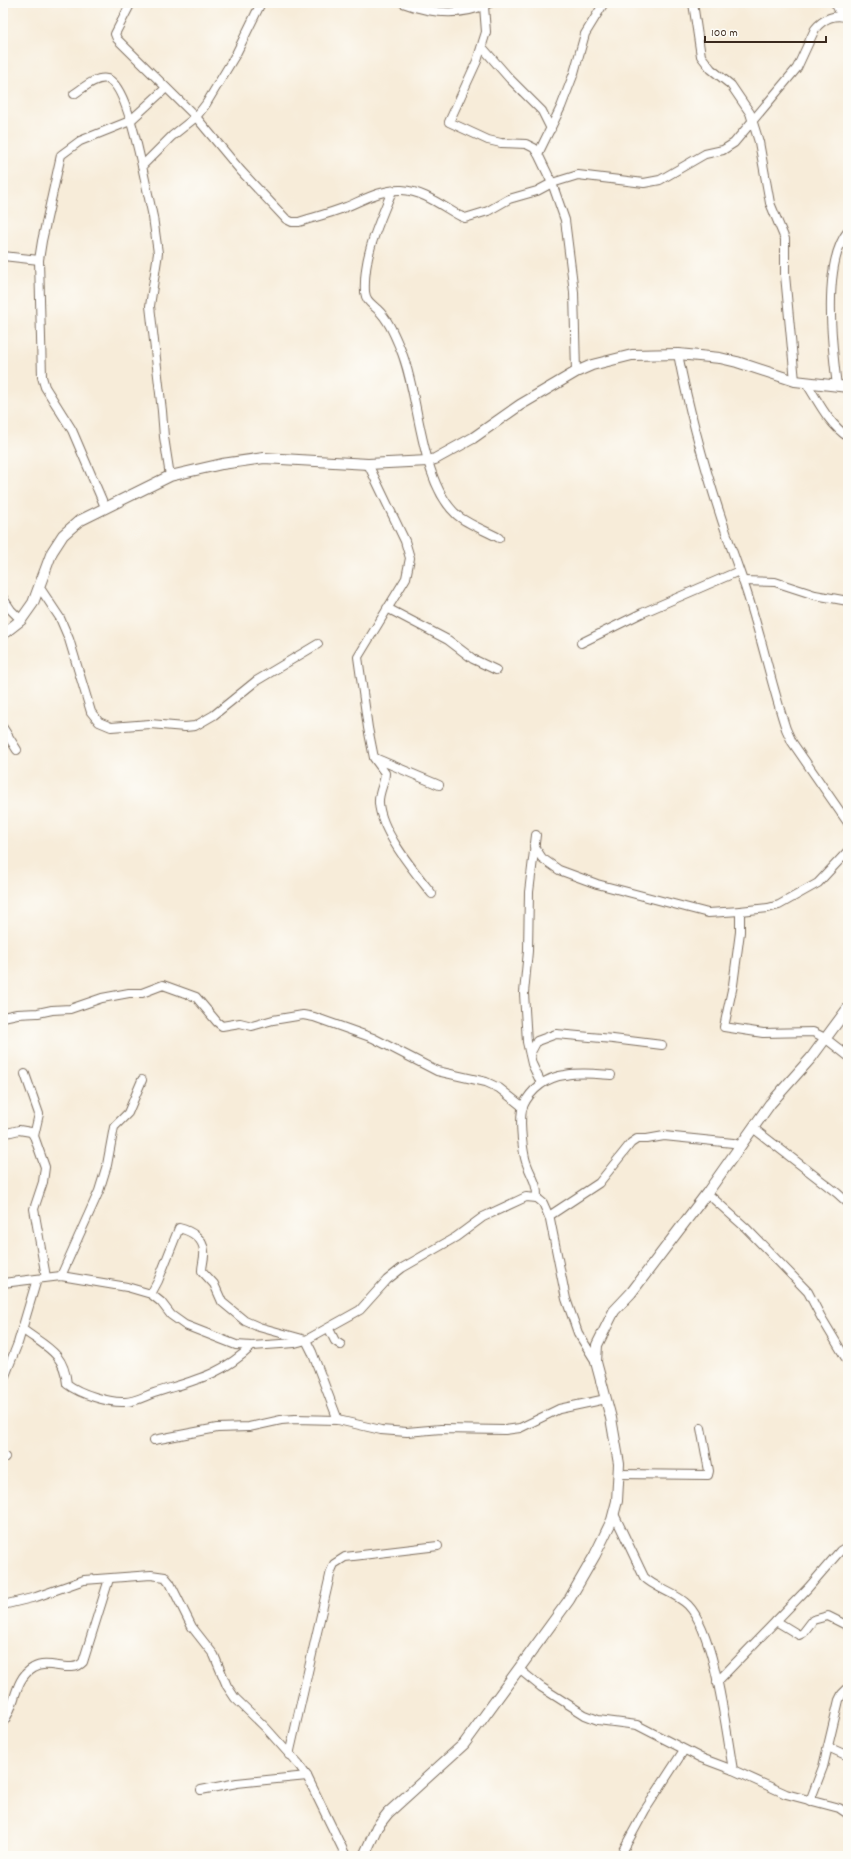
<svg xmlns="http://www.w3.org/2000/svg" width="851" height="1859" font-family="Dekko,sans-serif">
<rect width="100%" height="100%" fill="#fdfcf7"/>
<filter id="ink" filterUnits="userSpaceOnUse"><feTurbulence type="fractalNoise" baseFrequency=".025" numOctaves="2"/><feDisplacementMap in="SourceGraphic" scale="8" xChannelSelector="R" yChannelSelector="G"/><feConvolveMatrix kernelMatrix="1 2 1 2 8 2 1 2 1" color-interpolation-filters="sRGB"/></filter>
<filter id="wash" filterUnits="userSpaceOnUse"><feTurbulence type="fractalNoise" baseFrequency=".012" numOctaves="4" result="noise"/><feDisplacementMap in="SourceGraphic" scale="16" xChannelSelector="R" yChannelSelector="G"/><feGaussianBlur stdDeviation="0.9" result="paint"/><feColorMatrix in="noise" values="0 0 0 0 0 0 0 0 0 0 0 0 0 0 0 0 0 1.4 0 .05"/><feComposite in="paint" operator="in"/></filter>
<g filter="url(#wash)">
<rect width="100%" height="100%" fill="#f7ecd9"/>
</g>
<g filter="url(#ink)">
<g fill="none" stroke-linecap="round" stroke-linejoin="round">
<defs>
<g id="minor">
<path d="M 131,3 L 115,34 L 117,39 L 196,117 L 241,171 L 286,219 L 292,222 L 299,222 C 315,217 331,213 346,207 C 363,200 382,189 402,190 C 423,191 442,206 460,216 L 465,218 L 475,215 L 488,211 L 509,199 L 537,191 L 552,183 L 578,175 L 644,183 L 660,180 L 705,154 L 723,150 L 734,143 L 797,68 L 815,29 C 823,19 835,13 848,18"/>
<path d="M 403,3 C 432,14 461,17 490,3"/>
<polyline points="693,3 701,56 711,69 731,85 750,113 759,142 770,203 785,239 785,275 795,381"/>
<polyline points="835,3 842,16"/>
<polyline points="484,6 486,32 477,61 449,122 488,140 501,143 526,144 534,148 538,154 552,183 565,220 574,292 576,372"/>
<polyline points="482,47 510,79 542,111 551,129"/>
<path d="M 74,94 C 82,89 96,76 107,79 C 125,83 138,149 142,166"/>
<polyline points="538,154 561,107 574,73 585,34 604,3"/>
<path d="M 392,191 C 379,223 363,256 365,292 C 366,301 371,303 377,309 C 388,319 394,334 400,348 C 420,394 419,481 457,515 C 467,524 487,531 499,538"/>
<polyline points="3,256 39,260"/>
<path d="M 678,354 C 693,432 716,507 743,581 C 760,630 770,680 786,729 L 792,742 L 848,823"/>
<path d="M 807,384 C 819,403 829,424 848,437"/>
<path d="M 837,386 C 832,346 822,263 848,231"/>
<path d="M 368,464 L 405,541 L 410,558 L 406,578 L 358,657 L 368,728 L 374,758 L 385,773 C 385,783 378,793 379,803 C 381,832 414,871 432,894"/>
<polyline points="170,476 164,437 162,411 150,306 158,253 153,217 142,166 172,136 196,117 206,104 236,54 261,3"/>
<polyline points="105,507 72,430 45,387 42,377 39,260 42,241 61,155 80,141 130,121 166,88"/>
<polyline points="743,581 775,582 815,595 848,601"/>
<polyline points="40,588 60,618 69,639 91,712 99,722 111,727 150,724 185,727 195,726 214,715 256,681 318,644"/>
<polyline points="3,598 11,610 21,620"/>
<polyline points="387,608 448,640 473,659 496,670"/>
<polyline points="581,643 642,613 739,571"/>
<polyline points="3,728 17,750"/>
<polyline points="375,758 439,785"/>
<polyline points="536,835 529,892 528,951 524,993 527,1042 532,1064 541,1083"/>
<polyline points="534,846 542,858 559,870 597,884 708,913 740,911 768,908 779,905 818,883 848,851"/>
<polyline points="740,911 740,932 733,985 724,1027 763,1033 813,1032 825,1038 848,1056"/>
<polyline points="3,1017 17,1014 38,1013 52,1010 70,1009 102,998 129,993 142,993 163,985 196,997 217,1022 222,1026 240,1023 252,1026 273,1020 303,1015 314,1017 373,1038 437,1071 486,1082 499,1088 523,1107"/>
<polyline points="530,1054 537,1041 556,1034 613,1039 662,1045"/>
<polyline points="25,1074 39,1114 34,1136"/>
<polyline points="753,1128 837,1193 848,1203"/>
<polyline points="3,1134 19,1130 31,1132 34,1136 45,1167 43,1182 34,1209 46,1277"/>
<polyline points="707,1193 746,1228 808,1292 821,1317 848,1362"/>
<path d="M 537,1198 C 538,1182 528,1172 525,1158 C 522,1145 519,1118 523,1106 C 531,1089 547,1077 565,1075 C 581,1072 596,1074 611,1075"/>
<polyline points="549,1216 599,1183 631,1143 637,1139 647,1139 664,1136 733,1143 741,1146"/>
<polyline points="61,1276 99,1191 107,1165 114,1127 128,1113 142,1080"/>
<polyline points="3,1283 61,1276 127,1287 151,1294 161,1302 171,1315 185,1325 236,1345 252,1346 295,1343 306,1340 360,1310 387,1280 402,1268 456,1237 483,1217 526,1197 537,1198 543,1203 550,1219 566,1299 578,1333 596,1362"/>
<path d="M 151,1294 L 158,1281 L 179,1228 C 191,1231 203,1238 204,1251 C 205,1257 202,1264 202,1271 L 214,1284 L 222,1302 L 245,1321 L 259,1327 L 306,1340 L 312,1352 L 338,1420"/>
<path d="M 22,1329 C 46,1347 64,1352 67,1384 C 80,1394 109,1403 125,1402 C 135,1402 145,1396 154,1393 C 195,1380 220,1376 252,1346"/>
<polyline points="329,1329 335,1341 341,1345"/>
<polyline points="3,1381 18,1343 37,1279"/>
<polyline points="154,1440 217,1428 249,1427 281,1420 295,1419 338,1420 381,1430 407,1432 441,1429 505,1430 520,1428 559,1409 606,1399"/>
<polyline points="3,1459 5,1457"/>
<polyline points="619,1474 708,1475 709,1471 701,1428"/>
<path d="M 614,1514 L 644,1577 C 656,1589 675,1592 688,1605 C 715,1633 726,1730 733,1770"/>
<polyline points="3,1605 36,1597 84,1580 151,1575 165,1577 170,1583 192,1627 214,1655 227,1686 235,1698 265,1727 299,1765 307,1776 346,1856"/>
<polyline points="776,1621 799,1635 803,1633 813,1620 828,1616 848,1626"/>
<polyline points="519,1669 541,1687 585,1715 598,1720 637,1725 701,1758 733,1770 786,1794 839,1808 848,1814"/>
<polyline points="717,1682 808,1588 840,1551 848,1546"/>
<path d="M 3,1722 C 16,1708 13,1679 33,1668 C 49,1658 71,1675 83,1662 L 109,1579"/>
<polyline points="828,1747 848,1756"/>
<polyline points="289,1755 331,1571 334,1564 345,1557 438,1546"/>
<polyline points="201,1790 237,1783 307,1776"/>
<polyline points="810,1801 823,1767 839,1700 842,1694 848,1688"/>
<polyline points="620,1856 645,1810 684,1750"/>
</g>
<g id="tertiary">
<polyline points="3,634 21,620 33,603 52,552 63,535 79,521 170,476 222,464 264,458 368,464 428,461 435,459 473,438 520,405 576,372 592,365 632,355 678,354 720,358 737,362 795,381 848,387"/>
<polyline points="364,1856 377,1827 388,1813 464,1744 569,1600 595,1555 612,1520 617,1501 619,1464 611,1418 596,1362 597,1345 614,1311 631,1293 707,1193 770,1104 811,1058 848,1008"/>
</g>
</defs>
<use href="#minor" stroke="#7d6e5f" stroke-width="10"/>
<use href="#tertiary" stroke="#7d6e5f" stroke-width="12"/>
<use href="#minor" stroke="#fff" stroke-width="8"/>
<use href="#tertiary" stroke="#fff" stroke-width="10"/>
</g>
</g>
<rect width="851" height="1859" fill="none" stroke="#fdfcf7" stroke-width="16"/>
<path d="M705 36v6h121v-6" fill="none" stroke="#3b2a1e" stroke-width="2"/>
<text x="711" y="36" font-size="12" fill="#3b2a1e" stroke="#fdfcf7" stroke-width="3" paint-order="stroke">100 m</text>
</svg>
